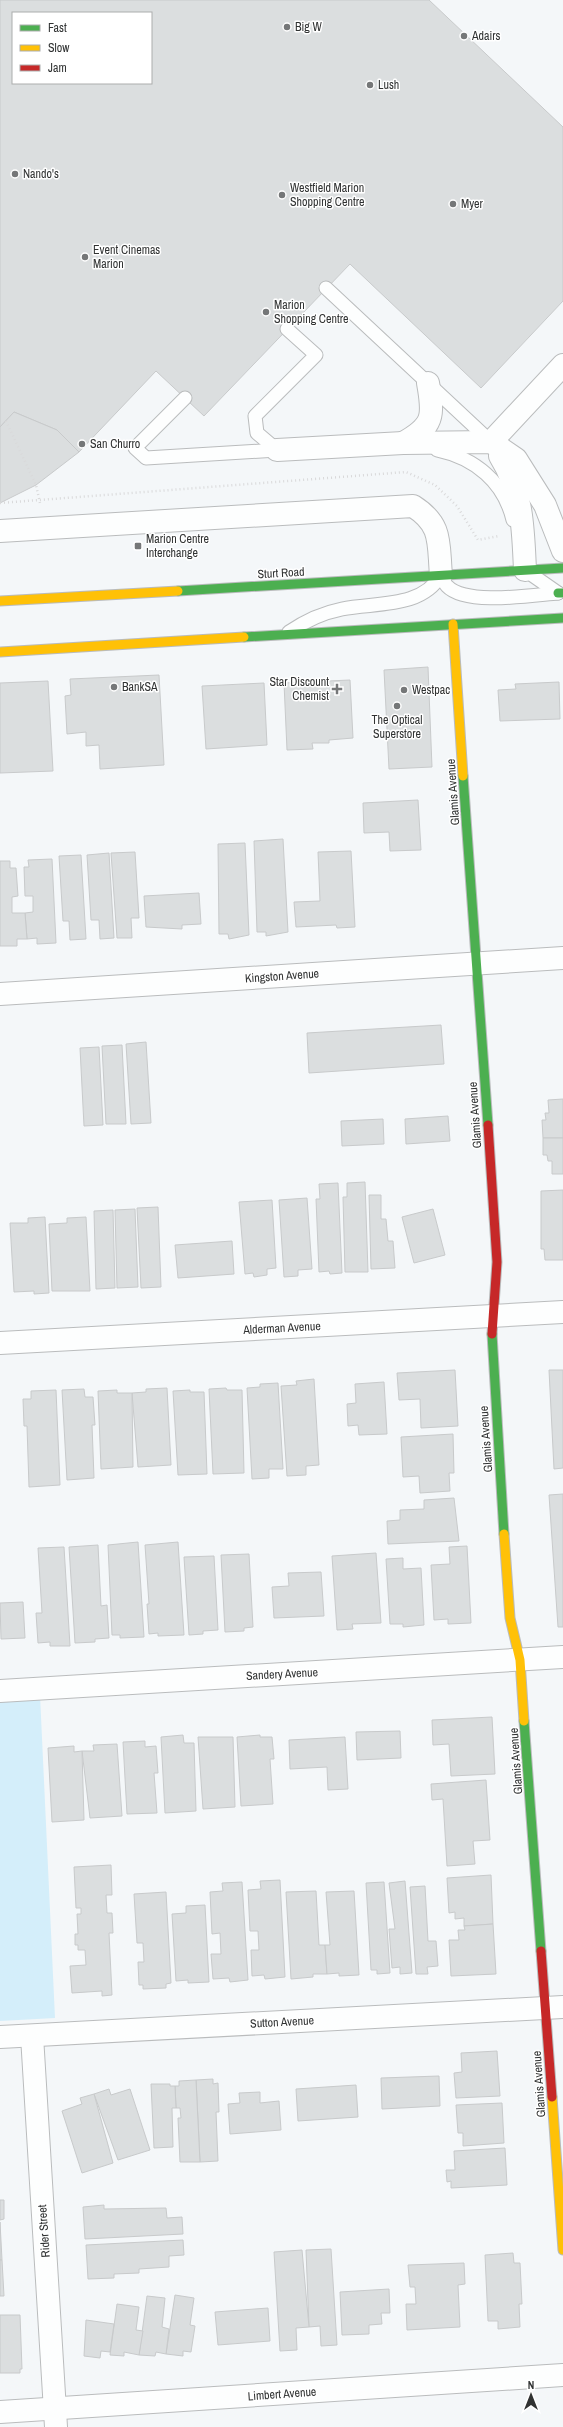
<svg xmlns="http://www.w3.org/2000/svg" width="563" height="2427" font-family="'Archivo Narrow',sans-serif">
<rect width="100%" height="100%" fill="#f4f7f9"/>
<polygon fill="#d4eefa" points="40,1695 55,2018 0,2021 0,1697"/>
<g fill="#dbdedf" stroke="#c8cacb" fill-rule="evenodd">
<path d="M 0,0 L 429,0 L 563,127 L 563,301 L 481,388 L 350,264 L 204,416 L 156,371 L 79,452 L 57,430 L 14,412 L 0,427 ZM 13,13 L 151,13 L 151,83 L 13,83 Z"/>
<polygon points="14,412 57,430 79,452 36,485 0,503 0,427"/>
<polygon points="428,667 432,767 389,769 384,670"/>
<polygon points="159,675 164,765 100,769 99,745 86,746 86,732 67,734 65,696 71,695 70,679"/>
<polygon points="350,680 353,738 329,740 329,743 312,743 313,749 287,750 284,683"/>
<polygon points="48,681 53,771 0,773 0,683"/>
<polygon points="559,682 560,719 500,721 498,690 516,689 515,684"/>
<polygon points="264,683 267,745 206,749 202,686"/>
<polygon points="418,800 421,850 390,851 389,832 364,833 363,803"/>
<polygon points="283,839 288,932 266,936 266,932 257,932 254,841"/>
<polygon points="245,843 249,935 229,939 228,934 219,934 218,844"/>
<polygon points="351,851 355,927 337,928 336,925 296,927 294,902 320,901 318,852"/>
<polygon points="135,852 139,918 131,918 132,938 117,938 111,853"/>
<polygon points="109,853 114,938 100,939 99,920 91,920 87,855"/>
<polygon points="81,855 86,939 70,940 69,921 63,921 59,856"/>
<polygon points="52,859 56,943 37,944 37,938 27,939 25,913 33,912 33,896 25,896 24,867 29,867 28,860"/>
<polygon points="0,861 10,861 10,868 16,868 18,896 12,897 12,913 25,913 27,939 17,939 17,946 0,946"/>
<polygon points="199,893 201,924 182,925 182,929 146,927 144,896"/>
<polygon points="441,1025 444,1064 309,1073 307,1033"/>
<polygon points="146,1042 151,1123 131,1124 126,1044"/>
<polygon points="122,1045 126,1124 106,1124 102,1046"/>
<polygon points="99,1047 103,1125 84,1126 80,1048"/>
<polygon points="563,1099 563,1138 543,1138 542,1120 546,1120 545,1113 549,1113 548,1100"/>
<polygon points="448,1116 450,1141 406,1144 405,1119"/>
<polygon points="383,1119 384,1144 342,1146 341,1121"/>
<polygon points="543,1138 563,1138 563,1174 552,1174 552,1161 548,1161 547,1155 543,1155"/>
<polygon points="365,1182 368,1272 345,1272 343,1197 347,1197 347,1183"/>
<polygon points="338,1183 342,1273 330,1274 329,1271 319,1272 316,1199 320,1199 319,1184"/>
<polygon points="563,1190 563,1260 545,1260 544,1249 541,1249 541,1191"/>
<polygon points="369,1195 381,1195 381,1219 386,1219 388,1241 393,1241 395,1268 371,1269"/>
<polygon points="307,1198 312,1269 298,1270 298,1276 284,1277 279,1200"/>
<polygon points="272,1200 276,1268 267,1269 267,1275 254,1277 253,1273 245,1274 239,1202"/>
<polygon points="158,1207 161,1287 141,1288 137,1208"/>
<polygon points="135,1209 138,1287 117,1288 115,1210"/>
<polygon points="433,1209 445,1255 414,1263 402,1217"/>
<polygon points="113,1210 115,1288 96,1289 94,1211"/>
<polygon points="45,1217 49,1293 34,1294 34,1291 14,1292 10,1223 28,1223 28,1218"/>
<polygon points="86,1217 90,1291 52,1291 49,1224 67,1223 67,1218"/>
<polygon points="232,1241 234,1274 178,1278 175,1245"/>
<polygon points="455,1370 458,1426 421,1428 420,1399 399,1400 397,1373"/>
<polygon points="549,1370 563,1370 563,1468 554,1469"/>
<polygon points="314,1379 319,1465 306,1466 306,1475 287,1476 281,1386 297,1385 296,1381"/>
<polygon points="384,1382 387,1434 359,1435 358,1425 348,1426 347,1404 356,1403 355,1384"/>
<polygon points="278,1383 283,1469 269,1469 269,1478 252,1479 247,1388 260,1387 260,1384"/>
<polygon points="167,1388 171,1465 138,1467 132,1393 146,1392 146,1389"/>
<polygon points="226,1388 227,1390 242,1390 244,1473 213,1474 209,1389"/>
<polygon points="84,1389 85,1397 93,1397 95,1425 92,1425 94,1478 67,1480 62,1390"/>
<polygon points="56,1390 60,1485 29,1487 27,1426 24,1426 23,1399 31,1399 31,1391"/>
<polygon points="117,1390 117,1393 132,1393 133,1467 101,1469 98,1391"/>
<polygon points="190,1390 190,1392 204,1392 207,1474 178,1475 173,1391"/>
<polygon points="453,1434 454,1473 449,1473 450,1491 420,1493 419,1476 403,1477 401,1437"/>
<polygon points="563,1494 563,1627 558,1627 549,1495"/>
<polygon points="454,1498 459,1541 388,1544 387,1521 400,1520 400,1510 424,1509 424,1500"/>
<polygon points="138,1542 144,1637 120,1638 120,1635 112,1635 108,1545"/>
<polygon points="178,1542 184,1635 158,1636 158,1633 149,1634 147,1604 149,1604 145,1545"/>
<polygon points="98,1545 101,1606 107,1605 109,1638 95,1639 95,1642 75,1643 69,1547"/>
<polygon points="467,1546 471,1623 448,1624 448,1619 434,1620 431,1565 450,1564 449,1547"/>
<polygon points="64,1547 70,1646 50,1646 50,1642 38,1643 36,1613 42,1613 38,1548"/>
<polygon points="376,1553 381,1623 352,1624 353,1629 337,1630 332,1556"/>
<polygon points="249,1554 253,1627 244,1628 244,1631 225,1632 221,1555"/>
<polygon points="214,1556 218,1630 203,1631 203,1634 189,1635 184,1557"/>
<polygon points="403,1558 403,1569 421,1568 424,1625 403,1627 403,1624 390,1624 386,1559"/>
<polygon points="321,1572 324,1616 274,1618 272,1587 289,1586 288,1573"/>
<polygon points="23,1602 25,1638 1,1639 0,1603"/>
<polygon points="492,1717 495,1774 451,1776 449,1744 433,1745 432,1720"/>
<polygon points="400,1731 401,1758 357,1760 356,1732"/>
<polygon points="183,1735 184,1743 194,1743 196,1811 165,1813 161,1737"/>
<polygon points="260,1735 260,1737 272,1737 274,1759 270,1759 273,1804 241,1806 237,1737"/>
<polygon points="198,1737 233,1737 235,1807 203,1809"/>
<polygon points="345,1737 348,1789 328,1790 327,1767 290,1769 289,1740"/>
<polygon points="145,1741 145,1747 156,1746 158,1773 154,1773 157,1813 127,1814 123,1742"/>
<polygon points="117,1744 122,1816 90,1818 82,1751 94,1751 93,1745"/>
<polygon points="74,1746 74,1752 82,1751 84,1820 52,1822 48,1748"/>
<polygon points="486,1780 490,1840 473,1841 475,1864 447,1866 443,1799 432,1800 431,1784"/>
<polygon points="111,1865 112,1895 106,1895 107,1913 112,1913 113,1933 109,1933 112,1995 102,1996 102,1991 72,1993 70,1966 86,1965 85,1950 78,1950 78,1945 75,1945 75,1934 78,1934 77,1914 81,1914 81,1908 76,1908 74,1867"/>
<polygon points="491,1875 493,1924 464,1926 464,1918 455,1919 455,1912 449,1913 447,1878"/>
<polygon points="280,1880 285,1977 265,1979 264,1975 252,1976 251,1950 259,1950 258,1931 250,1931 248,1890 261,1889 260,1881"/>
<polygon points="405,1881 412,1973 400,1974 400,1967 392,1968 389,1929 395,1929 389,1883"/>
<polygon points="242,1882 248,1980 230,1982 229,1978 213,1979 211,1954 221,1954 220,1933 212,1934 210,1892 223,1891 222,1883"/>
<polygon points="384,1882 390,1973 377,1974 377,1970 371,1970 366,1883"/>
<polygon points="425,1886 428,1941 436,1941 438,1966 427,1967 428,1974 416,1974 410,1887"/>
<polygon points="316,1891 319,1945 325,1945 327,1974 313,1974 313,1977 291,1979 286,1892"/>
<polygon points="354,1891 359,1975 339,1976 339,1973 327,1974 325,1945 330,1945 326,1892"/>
<polygon points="166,1892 171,1983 166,1984 166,1988 143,1989 143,1985 139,1985 138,1962 144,1962 143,1943 137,1943 134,1894"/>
<polygon points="205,1905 209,1982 188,1983 188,1980 176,1981 172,1914 186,1913 186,1906"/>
<polygon points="493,1924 496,1974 451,1976 449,1940 459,1940 458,1930 465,1930 464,1926"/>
<polygon points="497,2051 500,2096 456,2098 454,2073 462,2072 461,2053"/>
<polygon points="439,2076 440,2106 382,2109 381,2078"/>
<polygon points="213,2079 213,2084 218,2083 219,2112 216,2112 218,2161 200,2162 196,2080"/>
<polygon points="196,2080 200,2162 180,2162 178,2118 181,2118 180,2108 176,2108 175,2086 179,2086 179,2081"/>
<polygon points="151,2084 170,2084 170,2086 175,2086 176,2108 172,2108 173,2147 154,2148"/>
<polygon points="356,2085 358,2117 298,2121 296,2089"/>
<polygon points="109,2089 111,2095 130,2089 150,2150 118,2160 94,2094"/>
<polygon points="260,2092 260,2103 279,2101 281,2130 230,2134 228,2104 240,2103 239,2093"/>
<polygon points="94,2094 113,2163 82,2173 62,2111 82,2104 80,2098"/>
<polygon points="502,2103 504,2143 463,2146 463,2133 458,2133 456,2105"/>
<polygon points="505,2148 507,2185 451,2188 451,2181 447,2182 446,2170 455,2170 454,2151"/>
<polygon points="0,2200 4,2200 4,2219 0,2220"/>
<polygon points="104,2205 104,2209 166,2208 167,2218 182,2217 183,2234 85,2239 83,2207"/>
<polygon points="0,2222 2,2260 0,2260"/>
<polygon points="183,2240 184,2255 169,2256 169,2267 139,2269 139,2273 114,2274 114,2278 88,2279 86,2245"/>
<polygon points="331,2249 337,2345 321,2346 320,2326 309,2327 306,2250"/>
<polygon points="302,2250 309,2327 296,2328 297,2350 280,2351 274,2252"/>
<polygon points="513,2253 514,2263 520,2263 522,2304 519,2304 520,2327 498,2329 498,2321 488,2321 485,2255"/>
<polygon points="0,2260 2,2260 4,2296 0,2296"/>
<polygon points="464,2263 465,2284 458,2285 460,2327 407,2330 406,2304 416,2304 415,2287 410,2287 408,2265"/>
<polygon points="389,2289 390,2313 381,2313 382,2324 369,2325 369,2334 342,2335 340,2292"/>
<polygon points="175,2295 194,2298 190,2325 195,2326 191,2352 183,2351 183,2356 166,2354"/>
<polygon points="147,2296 165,2298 162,2327 169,2329 166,2354 156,2352 155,2356 139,2355"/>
<polygon points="117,2304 139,2307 136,2330 143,2331 139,2355 124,2352 124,2356 110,2355"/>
<polygon points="268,2308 270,2341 218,2345 215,2312"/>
<polygon points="0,2315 20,2315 22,2369 20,2369 20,2373 0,2373"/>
<polygon points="86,2320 114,2324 110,2352 101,2351 100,2358 84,2356"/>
</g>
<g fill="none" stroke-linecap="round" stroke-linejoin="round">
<defs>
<g id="lane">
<polyline points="326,288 491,442"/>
<polyline points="185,398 135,448 146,458 277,450"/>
<polyline points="277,450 257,433 255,416 316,355 287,329"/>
<path d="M 437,450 C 475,458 504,482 513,520"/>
<polyline points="525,570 558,593"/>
<path d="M 441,575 C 443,579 445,584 447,586 C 466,606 533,595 558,593"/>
<path d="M 289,632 C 305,621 322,613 342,609 C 375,602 421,609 441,575"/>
</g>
<g id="street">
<polyline points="491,442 563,365"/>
<path d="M 403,443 C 434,426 434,416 428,383"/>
<polyline points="277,450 403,443 491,442 516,459 545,505 563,551"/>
<path d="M 500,456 C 523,493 523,528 525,570"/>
<path d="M 0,531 L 413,506 C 443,525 438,543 441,575"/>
<polyline points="0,994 563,958"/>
<polyline points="0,1343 563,1312"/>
<polyline points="0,1691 563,1657"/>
<polyline points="32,2036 56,2427"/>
<polyline points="0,2037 563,2007"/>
<polyline points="0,2412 563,2375"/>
</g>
<g id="fast">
<polyline points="178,591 563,568"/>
<polyline points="558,593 563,593"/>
<polyline points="244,637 563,618"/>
<polyline points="463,776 488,1125"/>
<polyline points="492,1334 504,1534"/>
<polyline points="524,1721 541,1951"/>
</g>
<g id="slow">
<polyline points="0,601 178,591"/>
<polyline points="453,624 463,776"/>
<polyline points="0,652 244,637"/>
<polyline points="504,1534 510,1618 520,1660 524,1721"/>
<polyline points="552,2097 563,2250"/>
</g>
<g id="jam">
<polyline points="488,1125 497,1262 492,1334"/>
<polyline points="541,1951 552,2097"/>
</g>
</defs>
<use href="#lane" stroke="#babcbd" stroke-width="15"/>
<use href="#street" stroke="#babcbd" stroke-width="24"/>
<use href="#fast" stroke="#babcbd" stroke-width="11"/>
<use href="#slow" stroke="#babcbd" stroke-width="11"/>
<use href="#jam" stroke="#babcbd" stroke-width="11"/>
<g stroke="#d9d9da" stroke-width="2.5" stroke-dasharray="1 3" stroke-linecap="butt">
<polyline points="6,421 36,485 40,503"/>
<polyline points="0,503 406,472 435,485 457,506 478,540 499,536"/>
</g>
<use href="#lane" stroke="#fdfefe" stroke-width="13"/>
<use href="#street" stroke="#fdfefe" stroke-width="22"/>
<use href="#fast" stroke="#4caf50" stroke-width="9"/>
<use href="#slow" stroke="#ffc107" stroke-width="9"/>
<use href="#jam" stroke="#c62828" stroke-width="9"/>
</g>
<g fill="#757778" stroke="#fff" stroke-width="1.5">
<circle cx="287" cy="27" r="4"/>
<circle cx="464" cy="36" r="4"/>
<circle cx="370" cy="85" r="4"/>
<circle cx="15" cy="174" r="4"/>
<circle cx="282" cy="195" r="4"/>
<circle cx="453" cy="204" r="4"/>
<circle cx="85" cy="257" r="4"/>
<circle cx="266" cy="312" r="4"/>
<circle cx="82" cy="444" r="4"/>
<rect x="134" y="542" width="8" height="8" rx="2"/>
<circle cx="114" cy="687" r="4"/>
<path d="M335 683h4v4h4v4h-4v4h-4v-4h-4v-4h4z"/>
<circle cx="404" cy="690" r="4"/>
<circle cx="397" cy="706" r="4"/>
</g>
<g text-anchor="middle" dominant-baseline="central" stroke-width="3" stroke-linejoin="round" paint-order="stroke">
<g font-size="12" fill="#303232" stroke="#fff" text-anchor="start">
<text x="295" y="27">Big W</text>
<text x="472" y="36">Adairs</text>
<text x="378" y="85">Lush</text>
<text x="23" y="174">Nando's</text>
<text x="290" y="188">Westfield Marion<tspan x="290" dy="14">Shopping Centre</tspan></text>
<text x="461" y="204">Myer</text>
<text x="93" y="250">Event Cinemas<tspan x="93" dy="14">Marion</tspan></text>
<text x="274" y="305">Marion<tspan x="274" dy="14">Shopping Centre</tspan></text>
<text x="90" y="444">San Churro</text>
<text x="146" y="539">Marion Centre<tspan x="146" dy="14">Interchange</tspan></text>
<text x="329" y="682" text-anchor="end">Star Discount<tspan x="329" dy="14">Chemist</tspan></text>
<text x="122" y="687">BankSA</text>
<text x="412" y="690">Westpac</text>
<text x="397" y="720" text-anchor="middle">The Optical<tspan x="397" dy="14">Superstore</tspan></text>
</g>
<g font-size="12" fill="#303232" stroke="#fff">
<text transform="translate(281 573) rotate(-3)">Sturt Road</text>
<text transform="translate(453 792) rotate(-94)">Glamis Avenue</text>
<text transform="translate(282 976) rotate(-4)">Kingston Avenue</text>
<text transform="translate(475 1115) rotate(-94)">Glamis Avenue</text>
<text transform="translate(282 1328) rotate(-3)">Alderman Avenue</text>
<text transform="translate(486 1439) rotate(-94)">Glamis Avenue</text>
<text transform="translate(282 1674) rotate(-3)">Sandery Avenue</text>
<text transform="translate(516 1761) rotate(-94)">Glamis Avenue</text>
<text transform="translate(282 2022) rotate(-3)">Sutton Avenue</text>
<text transform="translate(539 2084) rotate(-94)">Glamis Avenue</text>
<text transform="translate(44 2231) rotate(-94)">Rider Street</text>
<text transform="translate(282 2394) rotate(-4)">Limbert Avenue</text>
</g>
</g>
<rect x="12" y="12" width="140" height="72" fill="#ffffff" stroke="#acadad"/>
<rect x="20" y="25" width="20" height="6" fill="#4caf50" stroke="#acadad"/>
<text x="48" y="32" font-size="12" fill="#303232">Fast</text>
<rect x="20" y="45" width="20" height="6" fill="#ffc107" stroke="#acadad"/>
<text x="48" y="52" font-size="12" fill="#303232">Slow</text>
<rect x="20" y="65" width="20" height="6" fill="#c62828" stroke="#acadad"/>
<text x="48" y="72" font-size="12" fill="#303232">Jam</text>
<g transform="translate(531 2395)" stroke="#ffffff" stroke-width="3" paint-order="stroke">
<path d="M0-3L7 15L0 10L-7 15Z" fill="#303232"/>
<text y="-6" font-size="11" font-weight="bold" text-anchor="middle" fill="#303232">N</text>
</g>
</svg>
